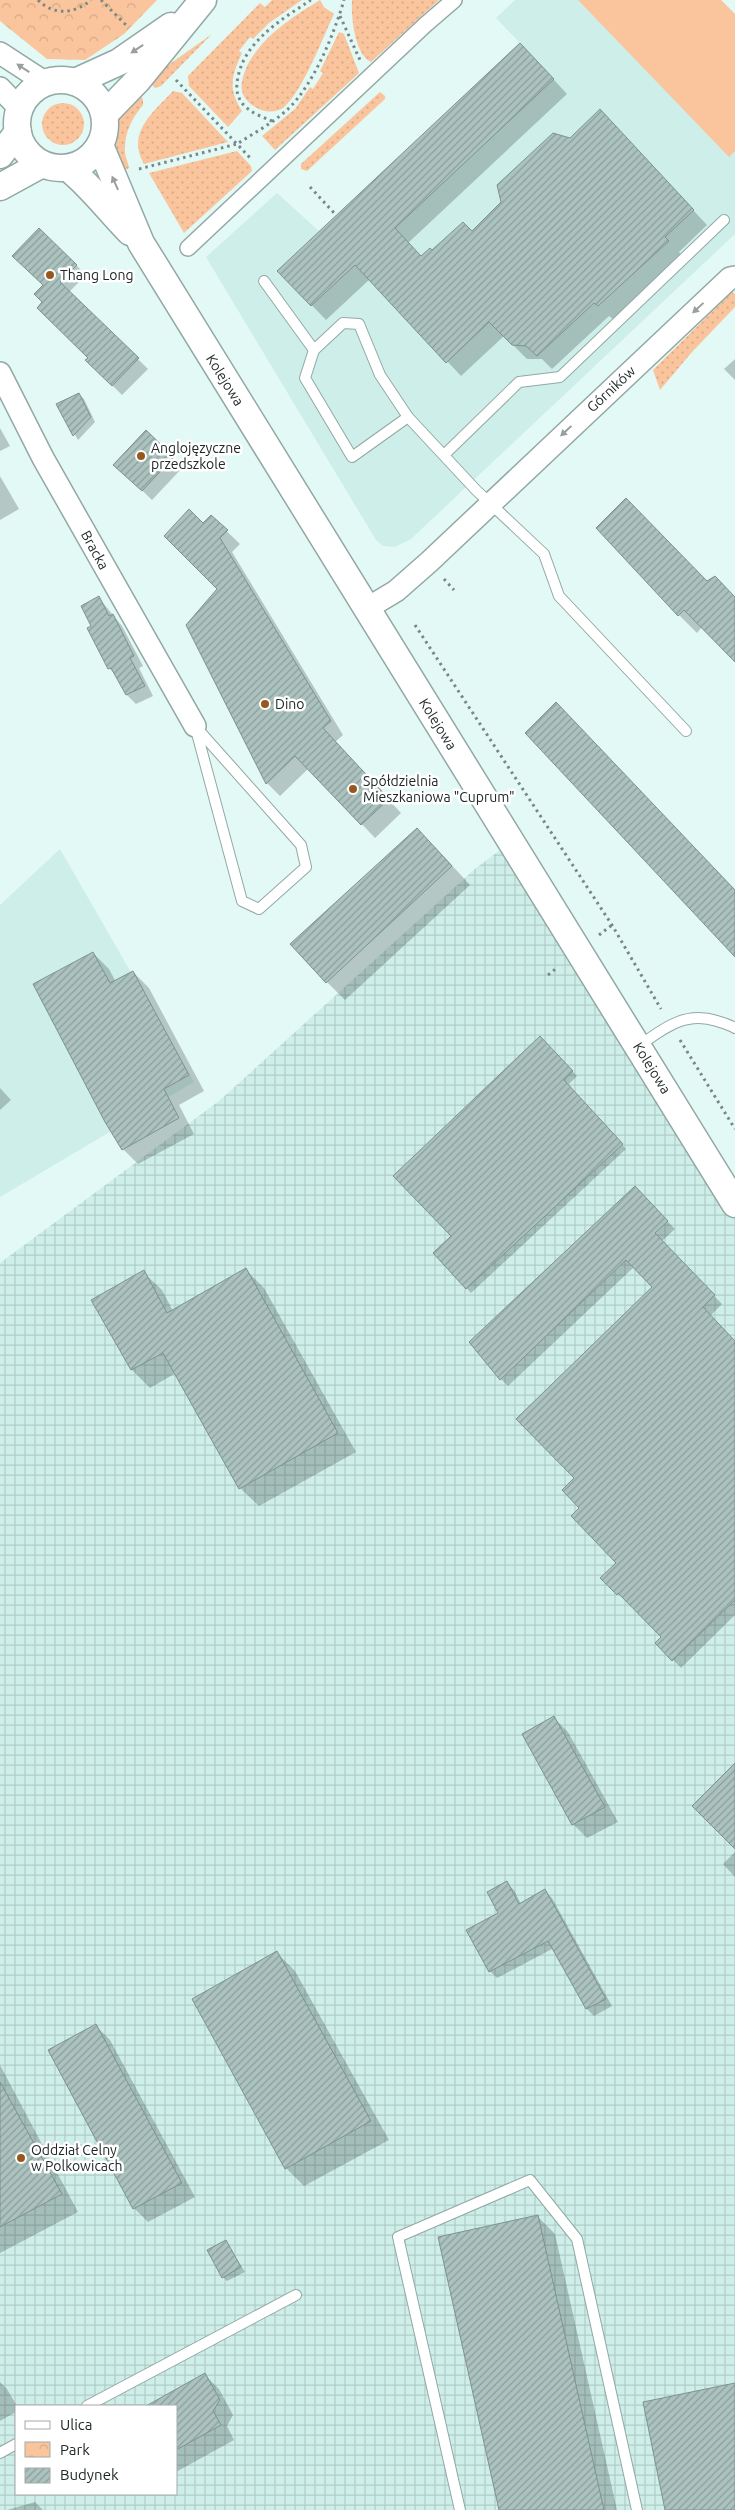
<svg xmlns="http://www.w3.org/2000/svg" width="735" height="2510" font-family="Ubuntu,sans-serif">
<defs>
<pattern id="industrial-grid" width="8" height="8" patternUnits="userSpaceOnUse" patternTransform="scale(1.25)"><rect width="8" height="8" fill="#ceefe9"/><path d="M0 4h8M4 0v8" fill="none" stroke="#b1cdc8"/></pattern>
<pattern id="grass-dots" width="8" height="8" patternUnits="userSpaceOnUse" patternTransform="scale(1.25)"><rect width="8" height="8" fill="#fac59d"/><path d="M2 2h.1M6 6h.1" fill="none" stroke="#d6a987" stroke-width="1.8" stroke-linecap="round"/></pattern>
<pattern id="park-crowns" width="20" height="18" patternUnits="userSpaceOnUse" patternTransform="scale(1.25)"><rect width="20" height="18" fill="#fac59d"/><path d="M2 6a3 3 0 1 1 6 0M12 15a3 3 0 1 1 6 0" fill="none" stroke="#d6a987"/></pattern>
<pattern id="building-hatch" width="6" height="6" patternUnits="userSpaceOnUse" patternTransform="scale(1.25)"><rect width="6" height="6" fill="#abc2be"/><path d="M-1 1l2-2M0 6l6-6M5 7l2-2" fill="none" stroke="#8b9e9a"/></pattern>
</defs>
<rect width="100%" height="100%" fill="#e2f9f5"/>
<g fill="#ceefe9">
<polygon points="515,0 721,0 735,14 735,234 411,539 395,547 383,546 376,540 206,257 277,193 319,231 520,43 496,18"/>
<polygon points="60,849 194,1082 0,1197 0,905"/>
</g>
<path fill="url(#industrial-grid)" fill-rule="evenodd" d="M 511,842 L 735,1204 L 735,2510 L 0,2510 L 0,1263 L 219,1101 L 476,868 ZM 16,2406 L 176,2406 L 176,2494 L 16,2494 Z"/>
<g fill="url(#grass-dots)">
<path d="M 272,0 L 302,0 L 269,23 L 253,39 L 250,37 L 239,51 L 242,53 C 231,77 228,89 242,111 L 228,127 L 189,86 L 188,76 L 260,3 L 265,7 Z"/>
<path d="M 320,0 L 324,7 L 334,14 C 323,37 302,93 283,108 C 269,117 246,107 242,91 C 240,83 245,70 249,62 C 265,34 294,16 320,0 Z"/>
<path d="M 352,0 L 439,0 L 371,62 C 354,54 351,16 352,0 Z"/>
<polygon points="339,32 344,34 359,73 275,150 262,136 295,109 310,87 313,89 323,73 320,71"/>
<polygon points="212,34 161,86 155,88 150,83 160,71"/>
<path d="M 173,91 L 182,93 L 228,142 L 144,164 C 126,133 153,112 173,91 Z"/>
<polygon points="380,92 385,96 385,99 307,171 301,169 301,164"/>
<path d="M 137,93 L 143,99 L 143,105 C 132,118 125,132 125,148 C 124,155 128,161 129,168 L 120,173 C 110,131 111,127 137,93 Z"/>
<circle cx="63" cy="124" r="21"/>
<polygon points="237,151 251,166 252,171 184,233 149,173"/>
<polygon points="732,292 735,294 735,307 692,352 660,390 653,370"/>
</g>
<polygon fill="url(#park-crowns)" points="0,0 157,0 124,34 85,60 47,59 0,21"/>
<polygon fill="#fac59d" points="578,0 721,0 735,14 735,151 729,157"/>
<g fill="#0003">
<polygon points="534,58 567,94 408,243 422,257 472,232 570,140 614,125 707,225 679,252 682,256 613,319 609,316 552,369 542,359 527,359 504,336 461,376 370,279 326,320 279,271"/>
<polygon points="76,265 86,275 69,292 148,369 122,395 87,360 90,358 36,294"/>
<polygon points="735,359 735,380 724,369"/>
<polygon points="79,394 84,399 95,422 78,440 58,405"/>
<polygon points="0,428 10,446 0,451"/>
<polygon points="173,458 183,467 152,500 125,474"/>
<polygon points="0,476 19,509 0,520"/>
<polygon points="211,516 240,544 232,552 343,735 335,742 401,813 375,838 309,768 280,796 267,783 187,625 219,589 203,524"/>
<polygon points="707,582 735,599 735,660 702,627 697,633 679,615"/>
<polygon points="99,598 122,626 143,666 139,668 153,696 136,704 127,695 117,676 109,668 92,626"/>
<polygon points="435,847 470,885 345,1000 327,982"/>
<polygon points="93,953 109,969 116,982 133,972 149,988 204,1091 179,1105 194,1134 138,1164 123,1149"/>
<polygon points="540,1037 577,1076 567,1086 626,1149 471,1293 434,1253 452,1236"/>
<polygon points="0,1088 11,1100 0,1110"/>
<polygon points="642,1195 675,1229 661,1242 722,1304 710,1316 735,1343 735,1615 681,1668 657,1643 663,1637 602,1578 618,1563 581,1509 576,1478 654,1287 634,1267 508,1386 501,1379"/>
<polygon points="246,1270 264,1288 356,1452 259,1506 240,1488 176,1373 150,1388 132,1370 143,1272 162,1290 173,1311"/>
<polygon points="554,1718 568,1732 618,1822 587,1838 573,1824"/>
<polygon points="735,1852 735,1877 723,1864"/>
<polygon points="507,1883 514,1890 521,1904 544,1891 552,1898 612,2006 594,2016 587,2009 554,1948 497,1978 490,1971"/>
<polygon points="277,1953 295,1971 389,2140 304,2186 286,2168"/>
<polygon points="96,2026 110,2040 195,2197 148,2222 134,2208"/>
<polygon points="0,2065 78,2212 0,2253"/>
<polygon points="537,2216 555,2234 617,2510 500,2510"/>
<polygon points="226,2242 245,2272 227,2281 223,2277"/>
<polygon points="205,2375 219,2389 233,2415 227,2426 234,2440 176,2472 176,2406 148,2406"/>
<polygon points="0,2382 7,2389 17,2406 16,2412 0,2421"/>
<polygon points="35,2502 43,2510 7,2510"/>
</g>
<g fill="url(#building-hatch)" stroke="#7d938f">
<polygon points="520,43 554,79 395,228 421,256 430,248 432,250 463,222 472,231 501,202 497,185 553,133 570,138 600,109 694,210 665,237 669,241 598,306 594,303 537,356 526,346 512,345 489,322 446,363 355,265 311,306 277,271"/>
<polygon points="39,228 77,265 60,282 139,358 112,386 85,360 88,358 37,308 42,302 34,294 43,285 12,256"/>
<polygon points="79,393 91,417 73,436 56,404"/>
<polygon points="146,430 174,457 142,491 113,465"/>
<polygon points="626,498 707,581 715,576 735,597 735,662 684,610 678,616 596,528"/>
<polygon points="189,509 203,523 211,515 228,530 220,538 331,721 323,728 389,799 361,825 295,756 266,784 186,625 217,589 164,536"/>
<polygon points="99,596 109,616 113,614 134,656 130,658 145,686 126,695 111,668 108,669 87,628 91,626 81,606"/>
<polygon points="556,702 735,890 735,957 525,733"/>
<polygon points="417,828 452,866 326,983 290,944"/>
<polygon points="93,952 110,983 133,971 189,1075 164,1089 179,1118 122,1150 105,1122 33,984"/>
<polygon points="540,1036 573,1071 564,1080 623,1144 466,1289 433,1253 451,1236 393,1176"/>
<polygon points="635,1186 668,1221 655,1233 715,1295 703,1307 735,1341 735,1600 672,1661 655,1643 661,1637 618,1593 617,1595 600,1578 616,1563 571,1516 579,1508 562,1490 574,1478 516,1419 652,1287 626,1260 500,1380 469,1342"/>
<polygon points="246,1268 338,1433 239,1489 163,1353 131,1370 91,1300 144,1270 167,1313"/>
<polygon points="554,1716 605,1807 572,1825 522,1734"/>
<polygon points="735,1763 735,1849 692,1806"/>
<polygon points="507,1881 519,1904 545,1889 606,1999 586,2009 548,1941 489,1972 466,1930 498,1913 487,1892"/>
<polygon points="277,1951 371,2121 285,2169 192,1999"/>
<polygon points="96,2024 182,2183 133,2209 48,2050"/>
<polygon points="0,2082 62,2194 0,2227"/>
<polygon points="538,2215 604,2510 499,2510 438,2237"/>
<polygon points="226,2240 241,2267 222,2278 207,2250"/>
<polygon points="205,2373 220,2400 213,2411 221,2425 176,2450 176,2406 146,2406"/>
<polygon points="735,2383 735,2510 665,2510 643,2402"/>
</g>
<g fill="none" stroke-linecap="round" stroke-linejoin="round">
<defs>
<g id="service">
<polyline points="264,281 314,350 305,378 352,457 408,417"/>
<polyline points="314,350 343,323 359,324 380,375 408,417 476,490 544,554 559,596 686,731"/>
<polyline points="444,455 519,382 560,377 724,220"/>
<polygon points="195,726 301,845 306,867 259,909 242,901"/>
<path d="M 639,1046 C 664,1028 685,1011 717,1021 C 723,1023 730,1025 735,1028"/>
<polyline points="87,2406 296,2295"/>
<polyline points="0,2453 16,2444"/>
<polyline points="460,2510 398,2237 530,2180 577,2239 637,2510"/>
</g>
<polyline id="pedestrian" points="188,248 425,25 454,0"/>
<g id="minor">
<polyline points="0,53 46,83"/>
<polyline points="0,88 20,109"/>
<polyline points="0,373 43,458 195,726"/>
<polyline points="366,609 396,591 429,562 730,278 735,277"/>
</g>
<g id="tertiary">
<circle cx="61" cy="124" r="44"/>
<polyline points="75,82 119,62 171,26"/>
<polyline points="105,114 137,81 203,0"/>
<polyline points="100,145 141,243 735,1204"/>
<polyline points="0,155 18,132"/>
<path d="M 68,168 C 91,186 109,211 130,232"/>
<polyline points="0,187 42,164"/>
</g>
</defs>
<use href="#service" stroke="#92a8a4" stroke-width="12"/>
<use href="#pedestrian" stroke="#92a8a4" stroke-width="18"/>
<use href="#minor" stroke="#92a8a4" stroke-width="24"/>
<use href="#tertiary" stroke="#92a8a4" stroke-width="29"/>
<g stroke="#798785" stroke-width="3" stroke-dasharray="2.5 4" stroke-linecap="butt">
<path d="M 38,0 C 54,16 74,14 91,0"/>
<polyline points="101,0 126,25"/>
<polyline points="340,16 360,60"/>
<path d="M 176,80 L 237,144 C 254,133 273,123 288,109 C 314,84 334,34 344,0"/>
<path d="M 272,121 C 262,117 249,112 242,103 C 236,95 236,86 238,77 C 245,41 282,19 311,0"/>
<polyline points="139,169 237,144 252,160"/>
<polyline points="310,187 336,215"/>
<polyline points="444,579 454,590"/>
<polyline points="415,625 612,925 661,1009"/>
<polyline points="599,935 612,925"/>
<polyline points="548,975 558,967"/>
<polyline points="680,1040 735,1129"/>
</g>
<use href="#service" stroke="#fff" stroke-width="10"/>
<use href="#pedestrian" stroke="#fff" stroke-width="15"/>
<use href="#minor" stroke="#fff" stroke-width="21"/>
<use href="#tertiary" stroke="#fff" stroke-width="26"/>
</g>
<defs><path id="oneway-solid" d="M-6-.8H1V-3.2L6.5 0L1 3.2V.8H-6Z" transform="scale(1.25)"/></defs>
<g fill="#9b9e9e">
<use href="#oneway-solid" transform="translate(137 49) rotate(146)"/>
<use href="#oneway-solid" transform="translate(23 68) rotate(-147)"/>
<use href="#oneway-solid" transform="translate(115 183) rotate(-114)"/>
<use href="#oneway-solid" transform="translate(698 308) rotate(137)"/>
<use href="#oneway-solid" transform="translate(566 431) rotate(137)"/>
</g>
<g fill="#975820" stroke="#fff" stroke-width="2">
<circle cx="50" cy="275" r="5"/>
<circle cx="141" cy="456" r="5"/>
<circle cx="265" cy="704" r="5"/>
<circle cx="353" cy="789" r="5"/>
<circle cx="21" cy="2158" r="5"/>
</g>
<g text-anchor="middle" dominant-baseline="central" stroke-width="5" stroke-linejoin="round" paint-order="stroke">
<g font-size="14" fill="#202827" stroke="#fff" text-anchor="start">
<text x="60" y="275">Thang Long</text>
<text x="151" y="448">Anglojęzyczne<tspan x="151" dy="16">przedszkole</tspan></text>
<text x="275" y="704">Dino</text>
<text x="363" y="781">Spółdzielnia<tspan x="363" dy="16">Mieszkaniowa "Cuprum"</tspan></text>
<text x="31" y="2150">Oddział Celny<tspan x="31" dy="16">w Polkowicach</tspan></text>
</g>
<g font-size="14" fill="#202827" stroke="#fff">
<text transform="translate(225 380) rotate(58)">Kolejowa</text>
<text transform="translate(611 389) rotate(-43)">Górników</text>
<text transform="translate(95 550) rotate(61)">Bracka</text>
<text transform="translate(438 724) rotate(58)">Kolejowa</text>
<text transform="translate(652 1068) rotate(58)">Kolejowa</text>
</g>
</g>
<rect x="15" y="2405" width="162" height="90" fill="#ffffff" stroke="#a6a9a9"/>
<rect x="25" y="2421" width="25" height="8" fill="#ffffff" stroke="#a6a9a9"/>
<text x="60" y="2430" font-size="15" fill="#202827">Ulica</text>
<rect x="25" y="2442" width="25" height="15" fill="url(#park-crowns)" stroke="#a6a9a9"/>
<text x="60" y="2455" font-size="15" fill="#202827">Park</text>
<rect x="25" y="2468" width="25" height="15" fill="url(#building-hatch)" stroke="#a6a9a9"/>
<text x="60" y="2480" font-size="15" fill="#202827">Budynek</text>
</svg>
